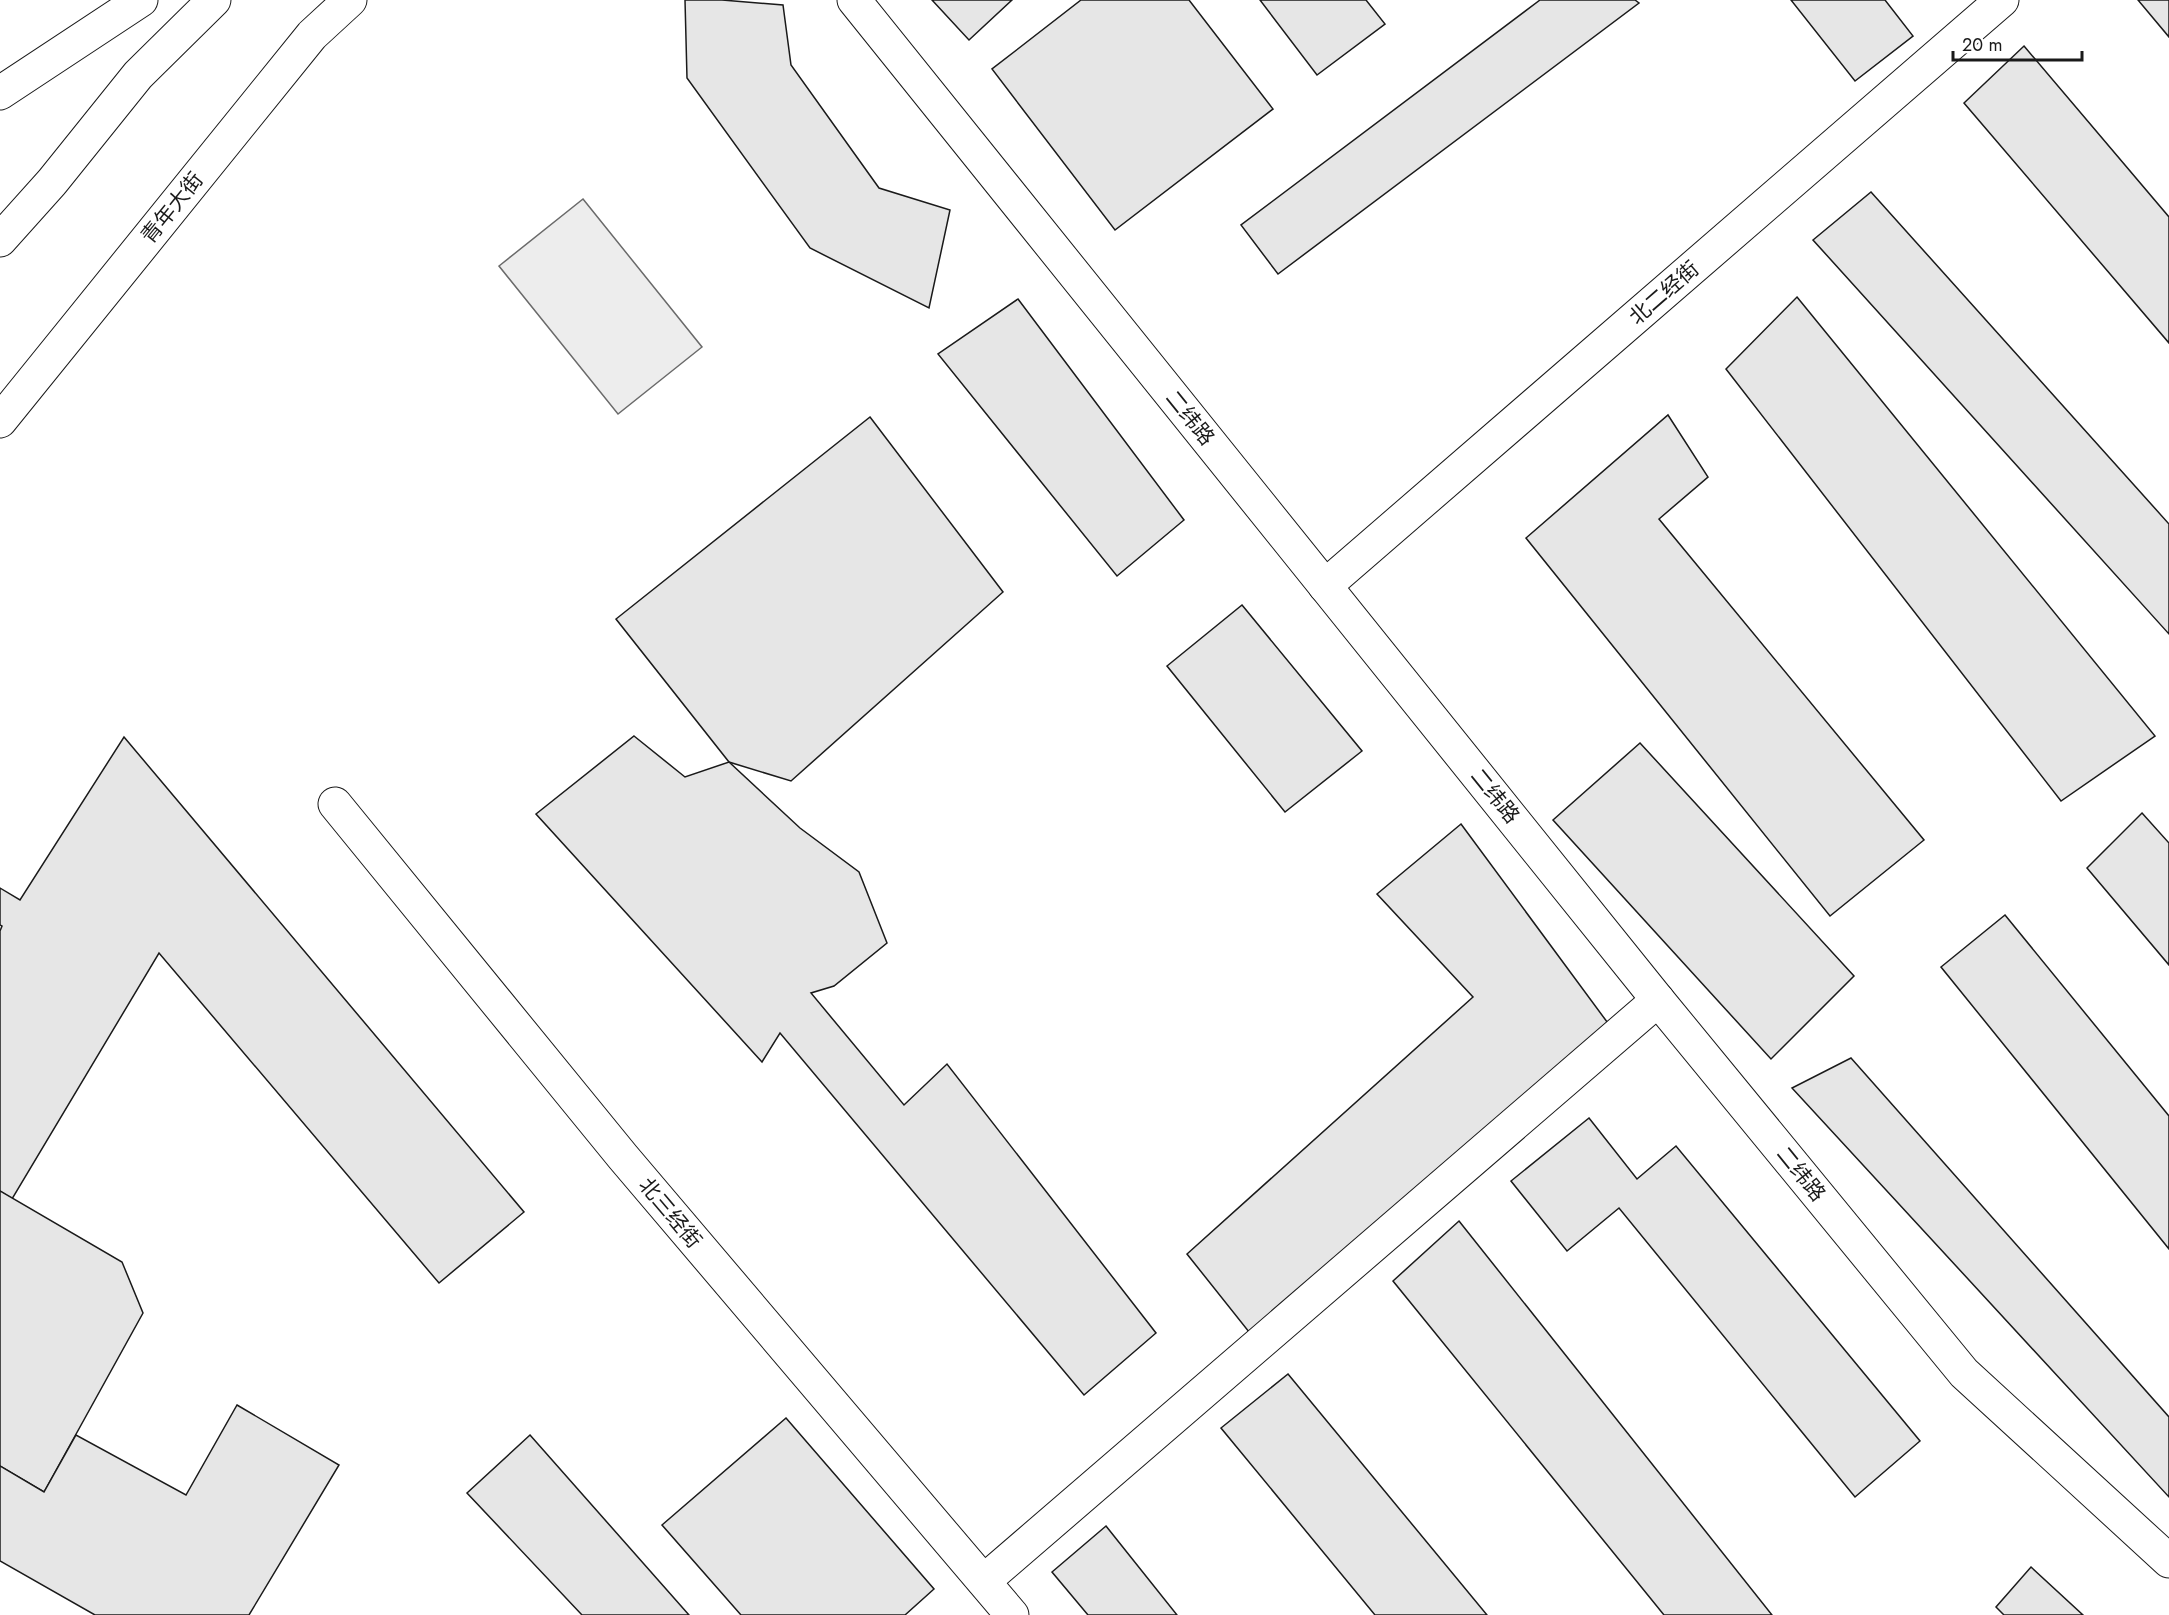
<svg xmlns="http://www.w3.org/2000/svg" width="2169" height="1615" font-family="Jost,'Noto Sans SC',sans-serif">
<rect width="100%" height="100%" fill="#fff"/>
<polygon fill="#ededed" stroke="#6a6a6a" stroke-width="1.5" points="583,199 702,347 618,414 499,266"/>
<g fill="#e6e6e6" stroke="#1a1a1a" stroke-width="1.5">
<polygon points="685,0 722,0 783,5 791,65 879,188 950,210 929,308 810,248 687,78"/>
<polygon points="932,0 1012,0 969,40"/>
<polygon points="1081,0 1189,0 1273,109 1115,230 992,69"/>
<polygon points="1260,0 1366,0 1385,24 1317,75"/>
<polygon points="1540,0 1635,0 1639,3 1278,274 1241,225"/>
<polygon points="1791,0 1885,0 1913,36 1855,81"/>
<polygon points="2138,0 2169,0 2169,37"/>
<polygon points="2024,46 2169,217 2169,343 1964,103"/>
<polygon points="1871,192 2169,524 2169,634 1813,240"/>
<polygon points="1797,297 2155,736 2061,801 1726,369"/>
<polygon points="1018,299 1184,520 1117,576 938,354"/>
<polygon points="1668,415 1708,477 1659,519 1924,840 1830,916 1526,538"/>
<polygon points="870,417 1003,592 791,781 729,762 616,619"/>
<polygon points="1242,605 1362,751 1285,812 1167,666"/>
<polygon points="634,736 685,777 729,762 800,828 859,872 887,943 834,986 811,993 904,1105 947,1064 1156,1333 1084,1395 780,1033 762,1062 536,814"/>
<polygon points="124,737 524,1212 439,1283 159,953 12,1199 0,1191 0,931 2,926 0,925 0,888 20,900"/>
<polygon points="1640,743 1854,976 1771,1059 1553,820"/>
<polygon points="2142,813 2169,843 2169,965 2087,868"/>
<polygon points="1461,824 1613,1030 1257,1342 1187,1254 1473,997 1377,894"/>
<polygon points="2005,915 2169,1116 2169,1249 1941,967"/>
<polygon points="1851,1058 2169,1417 2169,1497 1792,1088"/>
<polygon points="1589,1118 1637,1179 1676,1146 1920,1441 1855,1497 1619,1208 1567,1251 1511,1181"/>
<polygon points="0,1191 122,1262 143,1313 44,1492 0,1466"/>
<polygon points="1459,1221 1772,1615 1664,1615 1393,1281"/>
<polygon points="1288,1374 1487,1615 1375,1615 1221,1428"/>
<polygon points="237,1405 339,1465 249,1615 95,1615 0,1561 0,1466 44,1492 76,1435 186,1495"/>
<polygon points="786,1418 934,1589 905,1615 741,1615 662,1525"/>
<polygon points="530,1435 689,1615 582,1615 467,1493"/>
<polygon points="1106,1526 1177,1615 1088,1615 1052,1572"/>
<polygon points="2031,1567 2083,1615 2004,1615 1996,1607"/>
</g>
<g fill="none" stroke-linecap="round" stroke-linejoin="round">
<defs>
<g id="street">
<polyline points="854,0 1658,1000 1964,1373 2169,1561"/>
<polyline points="1325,586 2002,0"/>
<polyline points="335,804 623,1157 1012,1615"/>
<polyline points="984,1581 1658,1000"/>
</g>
<polyline id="secondary" points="0,93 141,0"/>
<g id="primary">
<polyline points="0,240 52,182 138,75 214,0"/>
<polyline points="0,421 312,35 350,0"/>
</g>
</defs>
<use href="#street" stroke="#1a1a1a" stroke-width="35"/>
<use href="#secondary" stroke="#1a1a1a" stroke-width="35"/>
<use href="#primary" stroke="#1a1a1a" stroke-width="35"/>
<use href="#street" stroke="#fff" stroke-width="33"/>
<use href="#secondary" stroke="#fff" stroke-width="33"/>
<use href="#primary" stroke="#fff" stroke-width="33"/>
</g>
<g text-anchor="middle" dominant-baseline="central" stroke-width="4.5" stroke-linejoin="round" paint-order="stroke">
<g font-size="21" fill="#1a1a1a" stroke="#fff">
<text transform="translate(172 208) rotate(-51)">青年大街</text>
<text transform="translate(1664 293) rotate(-41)">北二经街</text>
<text transform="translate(1190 418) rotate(51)">二纬路</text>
<text transform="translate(1495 796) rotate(51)">二纬路</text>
<text transform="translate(1801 1174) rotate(51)">二纬路</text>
<text transform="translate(670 1213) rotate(50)">北三经街</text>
</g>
</g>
<path d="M1953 51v9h129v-9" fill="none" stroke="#1a1a1a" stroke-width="3"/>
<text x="1962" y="51" font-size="18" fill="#1a1a1a" stroke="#ffffff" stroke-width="4.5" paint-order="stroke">20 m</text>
</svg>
